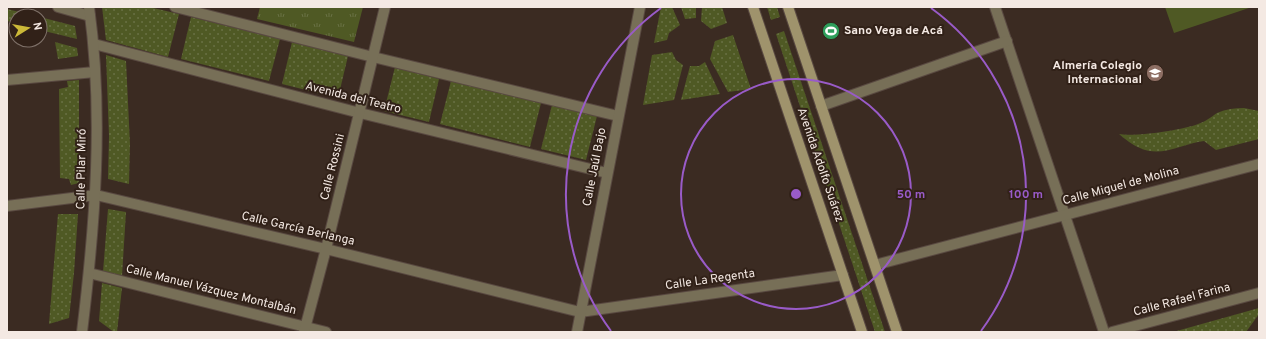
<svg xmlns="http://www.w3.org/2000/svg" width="1266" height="339" font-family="Overpass,sans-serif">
<defs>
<pattern id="grass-tufts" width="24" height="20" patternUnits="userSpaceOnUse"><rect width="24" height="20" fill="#4f5924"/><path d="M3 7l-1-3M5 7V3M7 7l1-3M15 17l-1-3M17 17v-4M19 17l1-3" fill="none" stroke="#697144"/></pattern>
<pattern id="garden-dots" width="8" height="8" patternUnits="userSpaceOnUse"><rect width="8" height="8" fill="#4f5924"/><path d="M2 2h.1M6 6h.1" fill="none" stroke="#697144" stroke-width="1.8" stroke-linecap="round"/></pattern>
</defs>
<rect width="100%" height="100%" fill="#3b2b22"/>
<polygon fill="url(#grass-tufts)" points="260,7 363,7 354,42 257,19"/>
<g fill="url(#garden-dots)">
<polygon points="102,7 149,7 179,14 168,57 106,40"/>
<polygon points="661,7 672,7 680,25 669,33 667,40 654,43"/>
<polygon points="681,7 696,7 696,18 685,19"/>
<polygon points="702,7 722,7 727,23 711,29 701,21"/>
<polygon points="767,7 777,7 780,17 771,20"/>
<polygon points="7,9 36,16 16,16 16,23 7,21"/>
<polygon points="40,17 75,26 77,39 40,30"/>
<polygon points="191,17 280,39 269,81 181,59"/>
<polygon points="784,31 885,332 875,332 776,34"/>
<polygon points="733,35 751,89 728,92 710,59 715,41"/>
<polygon points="55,42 77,48 78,56 58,59"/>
<polygon points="292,42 348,56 338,98 282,84"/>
<polygon points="672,52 676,60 683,65 674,100 643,105 652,55"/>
<polygon points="106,55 126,61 130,144 129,184 108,179 109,136"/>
<polygon points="705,62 720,94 681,100 690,66 699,66"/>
<polygon points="395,67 439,79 429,122 384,111"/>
<polygon points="79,80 79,183 71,185 69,179 60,178 59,89 68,87 67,81"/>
<polygon points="451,81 541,103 530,147 440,124"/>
<polygon points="552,105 597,116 586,160 541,149"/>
<path d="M 1244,108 L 1259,111 L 1259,139 L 1216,150 L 1204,141 C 1182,144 1161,158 1140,148 C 1132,145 1125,139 1119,134 C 1135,137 1183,130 1198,124 C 1205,122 1211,117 1217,113 C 1226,109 1235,108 1244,108 Z"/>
<polygon points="108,209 126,212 122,276 103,272"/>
<polygon points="58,214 78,214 74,273 69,318 49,324"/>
<polygon points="102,283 122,288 117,332 114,332 99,321"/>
<polygon points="1259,308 1259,314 1246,332 1173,332"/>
</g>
<polygon fill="#4f5924" points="1165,7 1252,7 1174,33"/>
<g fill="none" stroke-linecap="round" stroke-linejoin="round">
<defs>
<g id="street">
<polyline points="58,7 90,16"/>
<polyline points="175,7 373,57 618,116"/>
<polyline points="995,7 1104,332"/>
<polyline points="94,44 360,113 607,173"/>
<polyline points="7,80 95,72"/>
<polyline points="821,106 1007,41"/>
<polyline points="7,206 96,195 326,249 580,312 843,275"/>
<polyline points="875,265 1259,164"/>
<polyline points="89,273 326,332"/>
<path d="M 82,332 C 95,225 104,115 89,7"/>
<polyline points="304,332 326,249 385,7"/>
<polyline points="577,332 640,7"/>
<polyline points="1112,332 1259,293"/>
</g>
<g id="secondary">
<polyline points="753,7 862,332"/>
<polyline points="788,7 897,332"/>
</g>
</defs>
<use href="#street" stroke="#594941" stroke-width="12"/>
<use href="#secondary" stroke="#594941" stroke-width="12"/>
<use href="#street" stroke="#776f57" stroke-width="10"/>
<use href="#secondary" stroke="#9f936c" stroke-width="10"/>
</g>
<g fill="none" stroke="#995bc8" stroke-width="2">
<circle cx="796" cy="194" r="115"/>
<path d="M611 331A230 230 0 0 1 661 8M931 8A230 230 0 0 1 981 331"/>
</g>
<defs>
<symbol id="stadium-disc" viewBox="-11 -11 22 22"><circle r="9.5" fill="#2e9e5b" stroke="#312118"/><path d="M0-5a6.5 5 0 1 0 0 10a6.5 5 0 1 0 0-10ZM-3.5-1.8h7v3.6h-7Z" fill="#fff"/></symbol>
<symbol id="school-disc" viewBox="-11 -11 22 22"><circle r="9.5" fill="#8d6e63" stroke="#312118"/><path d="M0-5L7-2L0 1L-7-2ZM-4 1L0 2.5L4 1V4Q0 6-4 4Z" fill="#fff"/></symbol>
</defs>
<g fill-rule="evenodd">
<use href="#stadium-disc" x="821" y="21" width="20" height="20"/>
<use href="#school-disc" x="1145" y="63" width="20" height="20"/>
</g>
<g text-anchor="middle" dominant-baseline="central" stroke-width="4" stroke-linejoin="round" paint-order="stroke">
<g font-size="12" font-weight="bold" fill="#f4e9e3" stroke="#312118" text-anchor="start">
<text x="844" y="31">Sano Vega de Acá</text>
<text x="1142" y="66" text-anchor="end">Almería Colegio<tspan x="1142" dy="14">Internacional</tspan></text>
</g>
<g font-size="12" fill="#f4e9e3" stroke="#312118">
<text transform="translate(353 98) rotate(14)">Avenida del Teatro</text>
<text transform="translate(820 165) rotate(71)">Avenida Adolfo Suárez</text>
<text transform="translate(333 167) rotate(-76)">Calle Rossini</text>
<text transform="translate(595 167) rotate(-79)">Calle Jaúl Bajo</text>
<text transform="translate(82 169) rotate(-89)">Calle Pilar Miró</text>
<text transform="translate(1121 186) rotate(-15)">Calle Miguel de Molina</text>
<text transform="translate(298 229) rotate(13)">Calle García Berlanga</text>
<text transform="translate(710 280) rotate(-8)">Calle La Regenta</text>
<text transform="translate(211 290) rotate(14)">Calle Manuel Vázquez Montalbán</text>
<text transform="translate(1182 300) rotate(-15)">Calle Rafael Farina</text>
</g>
</g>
<circle cx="796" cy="194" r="6" fill="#995bc8" stroke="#312118" stroke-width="2"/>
<g font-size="12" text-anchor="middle" font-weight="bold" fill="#995bc8" stroke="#312118" stroke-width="4" stroke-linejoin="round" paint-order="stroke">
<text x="911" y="198">50 m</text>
<text x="1026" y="198">100 m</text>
</g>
<rect width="1266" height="339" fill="none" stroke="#f4e9e3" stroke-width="16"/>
<g transform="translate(28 28) rotate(79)"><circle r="19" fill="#312118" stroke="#7f7169"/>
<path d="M0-3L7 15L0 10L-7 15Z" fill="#ccb938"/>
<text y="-6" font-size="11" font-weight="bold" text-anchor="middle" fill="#f4e9e3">N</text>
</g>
</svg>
